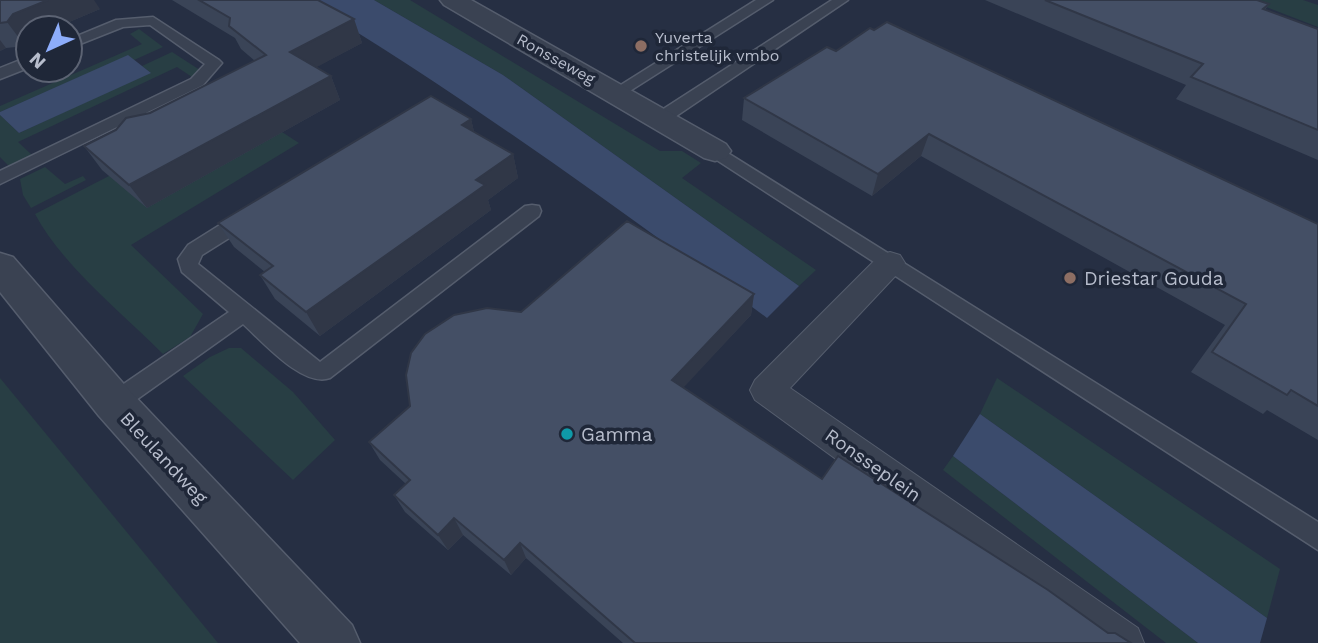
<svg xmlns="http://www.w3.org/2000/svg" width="1318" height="643" font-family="'Work Sans',sans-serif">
<rect width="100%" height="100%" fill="#262f43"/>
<g fill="#283e44">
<polygon points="374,0 410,0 660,151 682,151 701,163 682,178 816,270 799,286 503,75"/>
<polygon points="1248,0 1303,0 1318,5 1318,27"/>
<polygon points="139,29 163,47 134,60 128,56 0,112 0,106 142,44 130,34"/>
<polygon points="172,52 203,72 192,77 177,67 18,142 33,156 10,167 0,157 0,115 19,133 150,72 142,66"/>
<path d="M 282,132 L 299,143 L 131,245 L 203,314 L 190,337 L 163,354 C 123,314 61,264 35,214 L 109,176 Z"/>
<polygon points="45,167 65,184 83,176 86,180 31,208 23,195 20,179"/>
<polygon points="229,348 241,348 293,392 335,440 293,480 183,376 210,357"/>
<polygon points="0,378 218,643 0,643"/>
<polygon points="997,378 1280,569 1267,618 980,414"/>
<polygon points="953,456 1198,643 1166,643 943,470"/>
</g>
<g fill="#3b4b6c">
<path d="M 305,0 L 374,0 L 386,7 L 503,75 L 799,286 L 767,318 C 617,207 465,97 305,0 Z"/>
<polygon points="128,55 151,73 19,133 0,115 0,112"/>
<polygon points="980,414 1267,618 1260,643 1198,643 953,456"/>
</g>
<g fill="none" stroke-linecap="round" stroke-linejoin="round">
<defs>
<g id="service">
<polygon points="756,0 773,0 622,96 610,96 608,93"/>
<polygon points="832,0 848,0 666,123 654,123 652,119 654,115"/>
<polygon points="153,17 219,60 222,63 203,85 0,184 0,171 191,79 205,64 150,25 123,27 70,48 70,39 116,20"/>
<polygon points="28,57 28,68 0,79 0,68"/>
<polygon points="715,145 1318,522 1318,550 709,155 706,151 709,147"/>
<path d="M 532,205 L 539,206 L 541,211 L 539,216 L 330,378 C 303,388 263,342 243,324 L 122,410 L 114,413 L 106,410 L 103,403 L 106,396 L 229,312 L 182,272 L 178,259 L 188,245 L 239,213 L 253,213 L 255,218 L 253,223 L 202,255 L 198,264 L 320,362 L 525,206 Z"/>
</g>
<polygon id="pedestrian" points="890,252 900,255 905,263 900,271 790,388 1138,628 1144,643 1088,643 755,400 750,390 755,380 880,255"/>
<polygon id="minor" points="440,0 471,0 726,144 731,151 726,158 715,161 704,158 444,5"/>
<polygon id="tertiary" points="0,253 13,257 129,390 352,625 360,643 300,643 99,416 0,292"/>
</defs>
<use href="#service" stroke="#555d6d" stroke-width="3"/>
<use href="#pedestrian" stroke="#555d6d" stroke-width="2"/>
<use href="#minor" stroke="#555d6d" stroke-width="3"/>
<use href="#tertiary" stroke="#555d6d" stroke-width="3"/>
<use href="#service" fill="#3a4252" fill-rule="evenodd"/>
<use href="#pedestrian" fill="#3a4252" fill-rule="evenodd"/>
<use href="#minor" fill="#3a4252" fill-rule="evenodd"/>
<use href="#tertiary" fill="#3a4252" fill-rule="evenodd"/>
</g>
<g fill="#3a4457">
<polygon points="0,0 100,9 55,28 28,28 25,46 6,48 0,51"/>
<polygon points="172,0 318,0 354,19 362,43 316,67 331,76 340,100 147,208 102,170 84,146 255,61 241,49 235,38"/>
<polygon points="985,0 1257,0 1269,4 1265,10 1318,29 1318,160 1176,99 1186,85"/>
<polygon points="836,51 1318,224 1318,440 1267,410 1263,414 1191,372 1225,325 921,156 872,196 742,120 744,98"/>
<polygon points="471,119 474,132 513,154 518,178 488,200 491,210 320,336 275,299 260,275 265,272 234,247 218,223"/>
<polygon points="754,294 751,315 683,387 822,479 1108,633 1131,643 623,643 526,558 511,575 463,535 448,550 405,512 394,495 406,484 380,460 369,442 521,312"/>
</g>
<g fill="#303747">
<polygon points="48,0 94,0 100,9 55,28 28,28 28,42 25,46 7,22 13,14"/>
<polygon points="354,19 362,43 300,76 290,52"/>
<polygon points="0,40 6,48 0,51"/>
<polygon points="331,76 340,100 147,208 129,185"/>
<polygon points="471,119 477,144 462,125"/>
<polygon points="929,134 921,156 872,196 878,174"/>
<polygon points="513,154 518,178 488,200 491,210 320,336 306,312 476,180"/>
<polygon points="754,294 751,315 672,400 672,380"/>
<polygon points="454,518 463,535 448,550 438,535"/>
<polygon points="520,543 526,558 511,575 504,560"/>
</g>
<g fill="#444f65" stroke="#303747" stroke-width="2">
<polygon points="0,0 48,0 13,14 7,22 0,23"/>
<polygon points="199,0 318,0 354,19 290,52 331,76 129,185 84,146 116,130 126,118 150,113 266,55 229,26 230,18"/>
<polygon points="1045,0 1257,0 1269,4 1263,9 1318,29 1318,130 1191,77 1203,64"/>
<polygon points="887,22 1318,224 1318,406 1291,390 1287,395 1212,352 1246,304 929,134 878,174 744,98 827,47 836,51 870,28 874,30"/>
<polygon points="431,96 471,119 462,125 513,154 476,180 485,185 306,312 260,275 273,266 218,223"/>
<polygon points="627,221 754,294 672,380 822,479 838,456 1048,590 1108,633 1115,633 1131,643 635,643 520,543 504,560 454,518 438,535 394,495 410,480 369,442 410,406 406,375 411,353 425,334 454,315 487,308 521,312"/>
</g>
<g fill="#8d6e63" stroke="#1f2738" stroke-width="2.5">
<circle cx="641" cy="46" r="7"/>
<circle cx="1070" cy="278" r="7"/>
</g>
<circle fill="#0f9aa8" stroke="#1f2738" stroke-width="2.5" cx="567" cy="434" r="7"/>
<g text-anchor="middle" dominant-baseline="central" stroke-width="7" stroke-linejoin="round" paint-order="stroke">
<g font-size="16" fill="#b7bdcc" stroke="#1f2738" text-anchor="start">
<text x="655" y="37">Yuverta<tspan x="655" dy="18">christelijk vmbo</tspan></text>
</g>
<g font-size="16" fill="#b7bdcc" stroke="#1f2738">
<text transform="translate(556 59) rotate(29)">Ronsseweg</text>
</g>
<g font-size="19" fill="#b7bdcc" stroke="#1f2738" text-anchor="start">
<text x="1084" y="278">Driestar Gouda</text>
<text x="581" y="434">Gamma</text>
</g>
<g font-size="19" fill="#b7bdcc" stroke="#1f2738">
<text transform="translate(164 458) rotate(47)">Bleulandweg</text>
<text transform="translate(873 465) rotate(35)">Ronsseplein</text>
</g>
</g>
<g transform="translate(49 49) rotate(224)"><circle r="33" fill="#1f2738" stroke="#5c6373" stroke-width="2"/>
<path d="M0-5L12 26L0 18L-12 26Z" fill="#8dadfb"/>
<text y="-10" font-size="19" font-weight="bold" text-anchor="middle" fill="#b7bdcc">N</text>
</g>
</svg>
